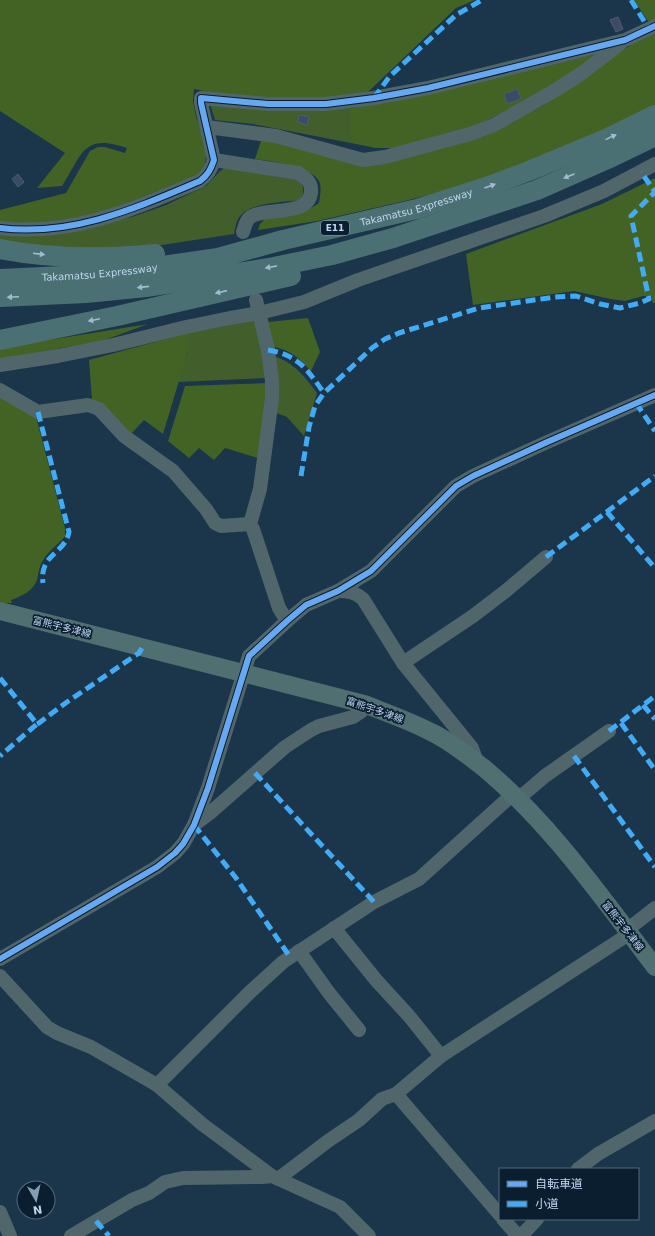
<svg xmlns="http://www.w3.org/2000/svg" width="655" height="1236" font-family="'DejaVu Sans','Noto Sans JP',sans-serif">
<rect width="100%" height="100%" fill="#1b354b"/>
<g fill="#425f2b">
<polygon points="209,101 324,110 351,108 351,143 253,124 215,120"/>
<path d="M 226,167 L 244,171 L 297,180 L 302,184 C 304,190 304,196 299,200 C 281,203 248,202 238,219 C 236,223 235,229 234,234 L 142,248 L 105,251 L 0,242 L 0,234 L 44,236 L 71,231 L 135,216 L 166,205 L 206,186 L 219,172 Z"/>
<polygon points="254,320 265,362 266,378 178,382 188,351 188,333"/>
<path d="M 273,356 C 294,362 305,377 317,393 L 304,436 L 287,417 L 274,412 Z"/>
</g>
<g fill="#436325">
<path d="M 0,0 L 475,0 L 456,8 L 368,92 L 322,100 L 223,95 L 194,89 L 193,101 L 196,116 L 207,152 L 204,169 L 196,177 L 103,212 L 50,224 L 0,222 L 0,210 L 66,193 L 90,151 L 98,147 L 105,147 L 125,153 L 127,148 C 83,133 83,153 62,186 L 37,188 L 65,153 L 0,111 Z"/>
<polygon points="634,0 655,0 655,20 648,21"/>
<path d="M 655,33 L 655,109 L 483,181 L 409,200 L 317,221 L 258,230 L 260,224 L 265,219 L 308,210 L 319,203 C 320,196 322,187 319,181 C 311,166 271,161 255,159 L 262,138 L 360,163 L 502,125 L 542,106 L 632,44 Z"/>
<polygon points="606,52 550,90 465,131 398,148 376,148 351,143 351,108 427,94"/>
<polygon points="655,178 655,303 653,303 651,296 643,296 625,301 611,299 574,291 473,305 466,254 602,204"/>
<path d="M 308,318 L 320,352 L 311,371 C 299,358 292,351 274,347 L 268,322 Z"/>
<polygon points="148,324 102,341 0,359 0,348"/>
<polygon points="188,333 188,351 163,434 144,420 130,435 92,399 89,360"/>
<polygon points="268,383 258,458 225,448 214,460 199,448 189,458 168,441 185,386"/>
<path d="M 0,395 L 36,417 L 65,528 L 65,536 C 59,544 49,550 44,559 C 39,565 39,572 37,580 C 33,591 22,596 11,600 L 12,603 L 0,603 Z"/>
</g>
<g fill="#3c4b65" stroke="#4d5c71">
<polygon points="618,17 623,29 616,32 610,20"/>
<polygon points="517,89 521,99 507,104 504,94"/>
<polygon points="299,115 309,117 307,125 298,122"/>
<polygon points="18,174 24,182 18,187 12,179"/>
</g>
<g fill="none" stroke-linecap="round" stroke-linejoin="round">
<g stroke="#51666a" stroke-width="14">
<polyline points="207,127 276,136 363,160 385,157 470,134 494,125 554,91 582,73 620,44"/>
<path d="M 214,160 L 298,173 C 306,178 312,182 311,192 C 309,217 268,207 252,216 C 246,219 245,226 243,232"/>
<path d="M 0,228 C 72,237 136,208 200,181 C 208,175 211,169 214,160 L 201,103 L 201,98 L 268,104 L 326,104 L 374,98 L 428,88 L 625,40 L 655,26"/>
<polyline points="256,300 268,350 272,381 272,398 260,489 250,524 253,529 279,608 287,621"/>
<polyline points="0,365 58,356 113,345 186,327 230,318 259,313 304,302 358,280 544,216 604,191 655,164"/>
<polyline points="0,390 38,412 88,405 99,409 124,436 173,471 206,509 215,523 221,526 250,524"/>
<path d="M 338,591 C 348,591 355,592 363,599 L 403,663 L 472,748 L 477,762"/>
<polyline points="403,663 473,616 507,590 546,557"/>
<polyline points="518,799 545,776 609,731"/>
<polyline points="194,825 210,813 285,747 311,730 319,726 353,717 362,711 364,704"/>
<polyline points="334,928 376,980 409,1016 441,1056"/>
<polyline points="627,930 655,908"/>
<polyline points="299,951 329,993 359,1030"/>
<polyline points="0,959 157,867 175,853 183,844 194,825 208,788 249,656 287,621 306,605 338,591 371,571 456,486 473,476 545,443 655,395"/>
<polyline points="0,976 47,1027 57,1033 91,1047 157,1085 202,1124 272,1176 340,1207 369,1236"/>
<polyline points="157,1085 250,992 283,962 374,902 419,879 513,794"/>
<polyline points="396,1094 500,1215"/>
<polyline points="578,1169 598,1154 655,1121"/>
<polyline points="278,1179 328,1141 359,1120 382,1099 396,1094 441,1056 629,934"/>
<polyline points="0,1212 10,1236"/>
<polyline points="503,1219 518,1236"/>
<polyline points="71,1236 132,1200 149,1193 165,1182 183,1178 263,1177 272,1176"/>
<polyline points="521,1236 537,1219"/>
</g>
<path stroke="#4f6f70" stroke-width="18" d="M 0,611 L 364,704 C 387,713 410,721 431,732 C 450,741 467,755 484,768 C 551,824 602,898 655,967"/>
<g stroke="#4b7073" stroke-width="20">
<path d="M 0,249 C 51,259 104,259 155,254"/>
<path id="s1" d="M 0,279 L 84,275 L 134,270 L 218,258 L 283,240 L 417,209 L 486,187 L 529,171 L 606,139 L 655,115"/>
<polyline points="0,297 86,293 146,287 269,268 332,255 393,238 537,190 614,156 655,136"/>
<polyline points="0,340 117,316 291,276"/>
</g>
<g stroke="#42abf6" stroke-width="5" stroke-dasharray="10 5" stroke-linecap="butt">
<polyline points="631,0 649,29"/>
<polyline points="374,98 390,76 456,15 482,0"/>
<path d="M 268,350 C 298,355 307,369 324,393"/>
<polyline points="636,403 655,431"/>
<path d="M 38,412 L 69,532 C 65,554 39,554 43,583"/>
<polyline points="301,476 309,427 315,406 324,393 372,348 385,339 399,333 479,308 555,297 576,296 600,304 620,308 640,303 649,299 631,216 655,192 641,172"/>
<polyline points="607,512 655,568"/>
<polyline points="546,557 655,476"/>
<polyline points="0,678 37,724 0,756"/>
<polyline points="643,705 655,719"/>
<polyline points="621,723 655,770"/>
<polyline points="37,724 39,723 67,702 139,653 142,648"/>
<polyline points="609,731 655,696"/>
<polyline points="574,756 655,867"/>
<polyline points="255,773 374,902"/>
<polyline points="194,825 236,878 290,957"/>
<polyline points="96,1221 109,1236"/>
</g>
<defs>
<g id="cycleway">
<path d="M 0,228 C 72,237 136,208 200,181 C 208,175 211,169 214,160 L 201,103 L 201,98 L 268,104 L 326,104 L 374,98 L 428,88 L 625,40 L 655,26"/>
<polyline points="0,959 157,867 175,853 183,844 194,825 208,788 249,656 287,621 306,605 338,591 371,571 456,486 473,476 545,443 655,395"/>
</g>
</defs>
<use href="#cycleway" stroke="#0b1e30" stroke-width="8"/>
<use href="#cycleway" stroke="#66a8f1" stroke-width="6"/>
</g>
<defs><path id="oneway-solid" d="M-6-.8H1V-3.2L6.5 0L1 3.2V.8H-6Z"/></defs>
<g fill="#a1bcd0">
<use href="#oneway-solid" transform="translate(611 137) rotate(-26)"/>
<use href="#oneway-solid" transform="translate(569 176) rotate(157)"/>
<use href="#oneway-solid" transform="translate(490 186) rotate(-20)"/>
<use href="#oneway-solid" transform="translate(39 254) rotate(7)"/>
<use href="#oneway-solid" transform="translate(271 267) rotate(169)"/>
<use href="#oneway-solid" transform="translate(143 287) rotate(174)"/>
<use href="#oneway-solid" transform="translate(221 292) rotate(167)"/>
<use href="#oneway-solid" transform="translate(13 297) rotate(178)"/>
<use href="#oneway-solid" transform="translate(94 320) rotate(168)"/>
</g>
<g text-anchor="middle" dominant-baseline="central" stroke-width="3.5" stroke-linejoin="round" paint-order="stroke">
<rect fill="#0b1e30" stroke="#889fb6" stroke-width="1" x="321" y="221" width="28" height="14" rx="3"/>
<g font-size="9" font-weight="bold" fill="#bed6ef">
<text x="335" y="228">E11</text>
</g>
<g font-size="10" fill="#bed6ef" stroke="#0b1e30">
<text stroke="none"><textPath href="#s1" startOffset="424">Takamatsu Expressway</textPath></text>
<text stroke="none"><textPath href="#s1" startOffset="100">Takamatsu Expressway</textPath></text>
<text transform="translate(62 627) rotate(14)">富熊宇多津線</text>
<text transform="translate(375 710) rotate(19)">富熊宇多津線</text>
<text transform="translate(623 926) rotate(52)">富熊宇多津線</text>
</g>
</g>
<rect x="499" y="1168" width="140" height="52" fill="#0b1e30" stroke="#53687c"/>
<rect x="507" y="1181" width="20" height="6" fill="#66a8f1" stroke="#53687c"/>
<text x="535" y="1188" font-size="12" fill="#bed6ef">自転車道</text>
<rect x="507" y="1201" width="20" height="6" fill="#42abf6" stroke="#53687c"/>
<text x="535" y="1208" font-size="12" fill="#bed6ef">小道</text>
<g transform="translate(36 1200) rotate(171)"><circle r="19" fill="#0b1e30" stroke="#53687c"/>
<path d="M0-3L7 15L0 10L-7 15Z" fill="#859eb6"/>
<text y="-6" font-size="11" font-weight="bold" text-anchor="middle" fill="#bed6ef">N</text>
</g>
</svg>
